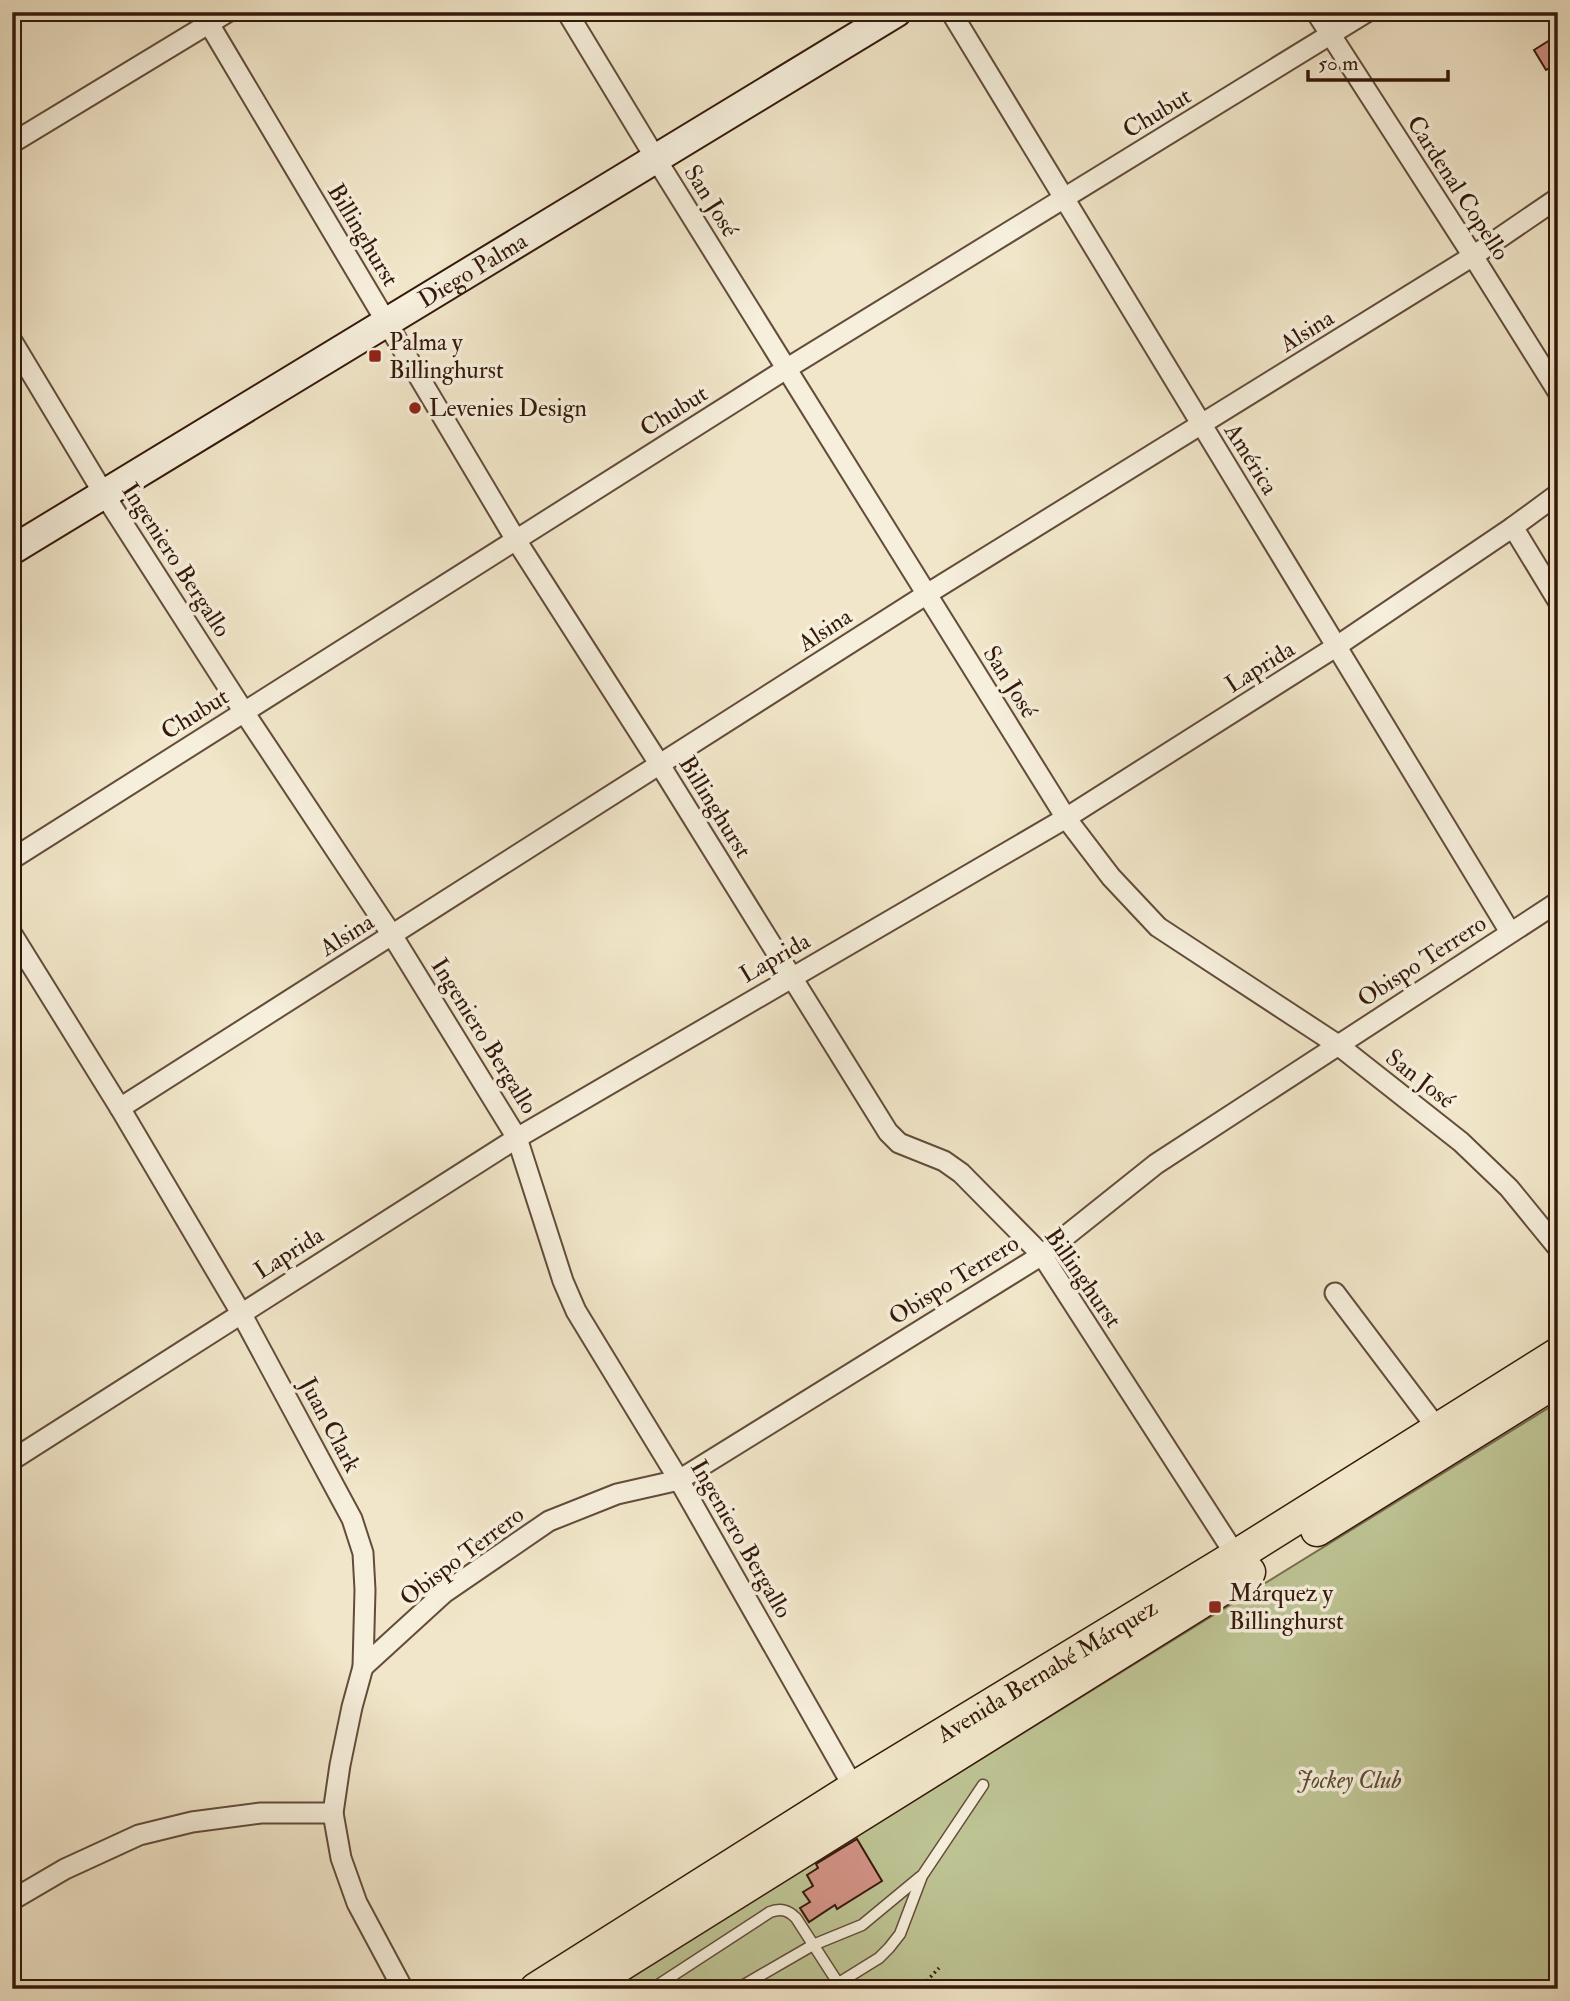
<svg xmlns="http://www.w3.org/2000/svg" width="1570" height="2001" font-family="'IM FELL Double Pica',serif">
<rect width="100%" height="100%" fill="#f1e6c9"/>
<filter id="stains"><feTurbulence type="fractalNoise" baseFrequency=".00286" numOctaves="4"/><feColorMatrix values="0 0 0 0 .2 0 0 0 0 .09 0 0 0 0 .02 0 0 0 .5 -.17"/></filter>
<radialGradient id="worn" r=".72"><stop offset=".6" stop-color="#630" stop-opacity="0"/><stop offset="1" stop-color="#630" stop-opacity=".3"/></radialGradient>
<polygon fill="#bec494" stroke="#796e4f" stroke-width="2" points="1558,1402 1558,1989 609,1989"/>
<g fill="#d29285" stroke="#34180a" stroke-width="2">
<polygon points="1558,35 1558,63 1546,70 1534,50"/>
<polygon points="857,1839 882,1881 837,1909 835,1905 809,1922 800,1908 810,1902 803,1892 813,1886 807,1875 818,1868 816,1864"/>
</g>
<g fill="none" stroke-linecap="round" stroke-linejoin="round">
<defs>
<g id="lane">
<path d="M 652,1989 L 770,1912 C 781,1908 788,1910 796,1918 L 838,1983"/>
<polyline points="737,1989 813,1945 862,1925 920,1877"/>
<polyline points="829,1989 879,1958 889,1948 900,1934 922,1876 983,1785"/>
</g>
<g id="street">
<polyline points="202,12 516,540 660,765 888,1132 899,1143 944,1161 961,1173 1042,1255 1242,1565"/>
<polyline points="567,12 656,159 1066,818 1111,877 1158,927 1338,1045 1461,1142 1509,1188 1558,1248"/>
<polyline points="951,12 1510,932"/>
<polyline points="1316,12 1473,256 1558,392"/>
<polyline points="12,143 228,12"/>
<polyline points="12,341 104,494 244,712 392,935 517,1138 563,1281 576,1311 679,1480 854,1788"/>
<polyline points="1513,527 1558,601"/>
<polyline points="12,859 786,369 1367,12"/>
<polyline points="12,934 120,1108 241,1313 352,1519 363,1553 365,1590 363,1667 352,1707 340,1765 333,1813 341,1858 357,1903 403,1989"/>
<polyline points="120,1108 927,594 1473,256 1558,198"/>
<polyline points="1335,1293 1437,1428"/>
<polyline points="12,1460 517,1138 1066,818 1337,646 1513,527 1558,494"/>
<polyline points="363,1667 444,1593 549,1521 617,1494 679,1480 1042,1255 1156,1164 1558,902"/>
<polyline points="12,1900 65,1869 139,1835 192,1822 261,1813 333,1813"/>
</g>
<g id="secondary">
<path id="s1" d="M 12,550 L 897,12"/>
</g>
<g id="primary">
<polyline points="1317,1530 1558,1380"/>
<path id="s2" d="M 536,1989 L 854,1788 L 1236,1556 L 1558,1354"/>
<polyline points="582,1989 1249,1572"/>
</g>
</defs>
<use href="#lane" stroke="#634c3a" stroke-width="13"/>
<use href="#street" stroke="#634c3a" stroke-width="23"/>
<use href="#secondary" stroke="#34180a" stroke-width="32"/>
<use href="#primary" stroke="#34180a" stroke-width="35"/>
<polyline stroke="#34180a" stroke-width="3.5" stroke-dasharray="2 3.5" stroke-linecap="butt" points="919,1989 939,1968"/>
<use href="#lane" stroke="#f6efdc" stroke-width="10"/>
<use href="#street" stroke="#f6efdc" stroke-width="19"/>
<use href="#secondary" stroke="#f6efdc" stroke-width="28"/>
<use href="#primary" stroke="#f1e6c9" stroke-width="32"/>
</g>
<g fill="#8f2418" stroke="#f6efdc" stroke-width="2.5">
<rect x="368" y="349" width="14" height="14" rx="3.5"/>
<circle cx="415" cy="408" r="7"/>
<rect x="1208" y="1600" width="14" height="14" rx="3.5"/>
</g>
<g text-anchor="middle" dominant-baseline="central" stroke-width="7" stroke-linejoin="round" paint-order="stroke">
<g font-size="24" fill="#34180a" stroke="#f6efdc">
<text transform="translate(1157 113) rotate(-31)">Chubut</text>
<text transform="translate(1458 188) rotate(57)">Cardenal Copello</text>
<text transform="translate(711 201) rotate(58)">San José</text>
<text transform="translate(363 235) rotate(59)">Billinghurst</text>
<text stroke="none"><textPath href="#s1" startOffset="539">Diego Palma</textPath></text>
<text transform="translate(1307 331) rotate(-32)">Alsina</text>
<text transform="translate(674 411) rotate(-32)">Chubut</text>
<text transform="translate(1251 459) rotate(58)">América</text>
<text transform="translate(176 560) rotate(57)">Ingeniero Bergallo</text>
<text transform="translate(825 630) rotate(-33)">Alsina</text>
<text transform="translate(1260 667) rotate(-32)">Laprida</text>
<text transform="translate(1010 682) rotate(58)">San José</text>
<text transform="translate(195 714) rotate(-32)">Chubut</text>
<text transform="translate(715 807) rotate(58)">Billinghurst</text>
<text transform="translate(347 935) rotate(-32)">Alsina</text>
<text transform="translate(775 958) rotate(-30)">Laprida</text>
<text transform="translate(1422 961) rotate(-33)">Obispo Terrero</text>
<text transform="translate(484 1036) rotate(58)">Ingeniero Bergallo</text>
<text transform="translate(1420 1079) rotate(38)">San José</text>
<text transform="translate(289 1253) rotate(-32)">Laprida</text>
<text transform="translate(1083 1278) rotate(55)">Billinghurst</text>
<text transform="translate(954 1280) rotate(-32)">Obispo Terrero</text>
<text transform="translate(330 1425) rotate(62)">Juan Clark</text>
<text transform="translate(741 1539) rotate(60)">Ingeniero Bergallo</text>
<text transform="translate(462 1556) rotate(-37)">Obispo Terrero</text>
<text stroke="none"><textPath href="#s2" startOffset="602">Avenida Bernabé Márquez</textPath></text>
</g>
<g font-size="24" fill="#34180a" stroke="#f6efdc" text-anchor="start">
<text x="389" y="342">Palma y<tspan x="389" dy="28">Billinghurst</tspan></text>
<text x="429" y="408">Levenies Design</text>
<text x="1229" y="1593">Márquez y<tspan x="1229" dy="28">Billinghurst</tspan></text>
</g>
<g font-size="24" font-style="italic" fill="#5d4c33" stroke="#f6efdc">
<text x="1349" y="1780">Jockey Club</text>
</g>
</g>
<rect width="1570" height="2001" fill="none" stroke="#f1e6c9" stroke-width="42"/>
<rect x="14" y="14" width="1542" height="1973" fill="none" stroke="#34180a" stroke-width="3.5"/>
<rect x="21" y="21" width="1528" height="1959" fill="none" stroke="#34180a" stroke-width="2"/>
<path d="M1308 70v10h140v-10" fill="none" stroke="#34180a" stroke-width="3.5"/>
<text x="1318" y="70" font-size="21" fill="#34180a" stroke="#f6efdc" stroke-width="5" paint-order="stroke">50 m</text>
<rect width="100%" height="100%" filter="url(#stains)"/>
<rect width="100%" height="100%" fill="url(#worn)"/>
</svg>
